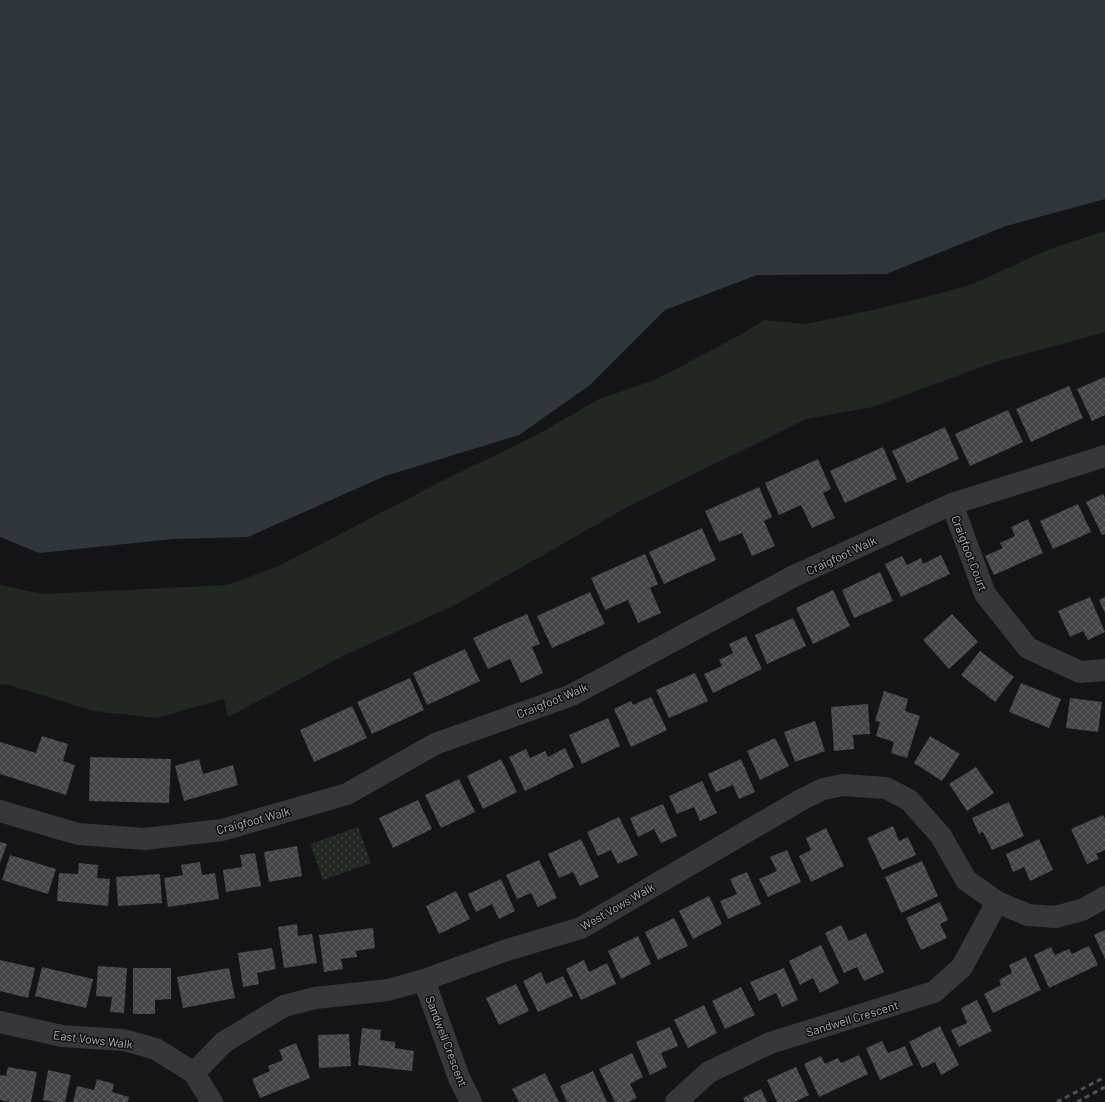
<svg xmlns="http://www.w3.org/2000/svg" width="1105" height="1102" font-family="Barlow,sans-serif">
<defs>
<pattern id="park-dots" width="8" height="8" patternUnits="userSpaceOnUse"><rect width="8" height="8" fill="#212821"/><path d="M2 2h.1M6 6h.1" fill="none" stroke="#3e443f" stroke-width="1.8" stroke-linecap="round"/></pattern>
<pattern id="building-cross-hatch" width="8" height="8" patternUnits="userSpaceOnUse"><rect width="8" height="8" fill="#434548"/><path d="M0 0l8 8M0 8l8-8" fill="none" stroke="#5b5d60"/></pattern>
</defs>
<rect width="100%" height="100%" fill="#141416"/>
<polygon fill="#212821" points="1105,231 1105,332 992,363 873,407 806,419 627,507 457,604 341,657 228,717 224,699 156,718 94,711 9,685 0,684 0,585 43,594 228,585 281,565 442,481 537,435 599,399 655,380 742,334 764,320 806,324 868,311 922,298 970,285 1050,249"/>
<polygon fill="url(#park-dots)" points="358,827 371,863 323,880 310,844"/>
<polygon fill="#2f373d" points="0,0 1105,0 1105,199 1006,226 886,274 757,275 665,310 590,385 519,435 385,476 248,537 173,539 39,553 0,537"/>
<g fill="url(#building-cross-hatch)">
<polygon points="1105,377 1105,415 1092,421 1077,389"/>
<polygon points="1069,386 1083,418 1031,442 1016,409"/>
<polygon points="1008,410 1023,442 970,466 955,434"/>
<polygon points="945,427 959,459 907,483 892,451"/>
<polygon points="883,447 897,479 845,503 830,471"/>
<polygon points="818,459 831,489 823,493 835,518 812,528 801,505 779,515 765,483"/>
<polygon points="759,487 772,517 764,521 775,546 752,556 742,533 719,542 705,511"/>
<polygon points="1103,494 1105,498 1105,534 1102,535 1086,502"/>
<polygon points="1078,504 1091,532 1053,549 1040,521"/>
<polygon points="1028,519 1043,553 994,575 985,556 1003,548 1000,543 1015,536 1011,527"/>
<polygon points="702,528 716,560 664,584 649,552"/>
<polygon points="645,554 658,584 650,588 661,613 638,623 628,600 605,610 591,578"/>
<polygon points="941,555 950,574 901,597 885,564 902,556 907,565 921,558 923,564"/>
<polygon points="880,572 893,601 854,618 842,590"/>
<polygon points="833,590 850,626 813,644 796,608"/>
<polygon points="590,592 605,624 552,648 537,616"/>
<polygon points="1090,597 1105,632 1088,640 1083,631 1070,637 1058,611"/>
<polygon points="1105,597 1105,613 1099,600"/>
<polygon points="527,614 540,644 532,647 543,673 521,683 510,659 488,669 473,638"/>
<polygon points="952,614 978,642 949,669 923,640"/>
<polygon points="793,618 806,646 767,664 755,635"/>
<polygon points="746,636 762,669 713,693 704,674 722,666 719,660 733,653 729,644"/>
<polygon points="465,649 480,681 427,705 413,673"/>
<polygon points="980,651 1014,677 995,702 961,675"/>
<polygon points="695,673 708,701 669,718 656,690"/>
<polygon points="410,678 424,710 372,734 357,702"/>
<polygon points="1021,683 1061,699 1049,728 1009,712"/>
<polygon points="884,691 908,699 905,711 920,716 907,758 891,753 894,742 876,736 880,722 875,721"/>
<polygon points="651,697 667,730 631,747 614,709 631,701 633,705"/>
<polygon points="1070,698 1102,702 1098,732 1066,728"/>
<polygon points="868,704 870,734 853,735 854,749 834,751 831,707"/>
<polygon points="352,706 367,738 314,762 300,730"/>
<polygon points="608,718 620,746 582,764 569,735"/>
<polygon points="815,721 825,751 795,762 784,732"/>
<polygon points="42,736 68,744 63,761 75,765 66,795 0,774 0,742 36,753"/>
<polygon points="930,736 960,754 942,781 914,763"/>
<polygon points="775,738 789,766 760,780 747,751"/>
<polygon points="565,748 574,767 525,791 509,757 526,749 530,758 545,751 548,757"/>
<polygon points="90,757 171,759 169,803 89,801"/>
<polygon points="199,759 203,774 233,765 238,785 184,801 175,766"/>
<polygon points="501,759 517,792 483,809 467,776"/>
<polygon points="741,759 755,792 739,799 733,785 716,792 708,774"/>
<polygon points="976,767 994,793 967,811 949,784"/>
<polygon points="459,779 475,812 441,828 425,795"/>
<polygon points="702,781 717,813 700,821 694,807 677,814 669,796"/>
<polygon points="418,800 432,829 393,848 379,818"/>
<polygon points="1009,802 1024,836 992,850 983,832 979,834 972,818"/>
<polygon points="663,804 677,836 661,843 654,829 638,837 630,818"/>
<polygon points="1103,815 1105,819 1105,850 1096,854 1099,859 1087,864 1071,829"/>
<polygon points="619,817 638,855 618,864 611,850 598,856 587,832"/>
<polygon points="893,826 899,841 908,837 916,855 882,870 867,838"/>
<polygon points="826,828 844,866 811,882 799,856 811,850 806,838"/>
<polygon points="581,839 599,877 580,886 573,872 559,878 548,854"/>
<polygon points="1039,839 1053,870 1030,881 1024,867 1013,872 1006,854"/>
<polygon points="0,842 7,844 0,863"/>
<polygon points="297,846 302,876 269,882 264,852"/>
<polygon points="787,850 801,882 768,897 759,879 777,871 770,857"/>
<polygon points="255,853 261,886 226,892 223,870 242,867 240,855"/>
<polygon points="10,855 56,869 48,894 2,880"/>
<polygon points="539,860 557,898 538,907 531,893 517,899 506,875"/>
<polygon points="922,861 938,896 901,913 885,877"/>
<polygon points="200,862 202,875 215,873 219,899 168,907 164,878 183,875 181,865"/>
<polygon points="79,863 98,865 97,878 110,879 108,906 57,901 59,873 78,874"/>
<polygon points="747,872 761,904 728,919 720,901 737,894 730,879"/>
<polygon points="160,874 162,903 118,906 116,877"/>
<polygon points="501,879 515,911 499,919 492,904 476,912 468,894"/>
<polygon points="456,891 470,919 439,934 426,906"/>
<polygon points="709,896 722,924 693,939 679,911"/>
<polygon points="940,902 948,920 940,924 947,938 921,950 906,918"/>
<polygon points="674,918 688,946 658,960 645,932"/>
<polygon points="297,924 298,936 312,934 317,963 284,968 278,927"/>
<polygon points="841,925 849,941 866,933 884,972 864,981 857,967 844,973 825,933"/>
<polygon points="373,928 375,948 356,951 357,957 341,959 343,969 324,972 319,935"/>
<polygon points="1105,930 1105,959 1094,935"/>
<polygon points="638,936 651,964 621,979 608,951"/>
<polygon points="821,945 839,983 820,993 813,978 800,985 789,961"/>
<polygon points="1089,946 1098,965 1049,988 1034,955 1051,947 1055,955 1069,949 1072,954"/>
<polygon points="272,948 276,969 257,973 259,984 243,987 238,953"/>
<polygon points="1026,957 1041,990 993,1013 984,994 1001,985 999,980 1012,973 1009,965"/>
<polygon points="0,960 35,968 28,998 0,991"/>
<polygon points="584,960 589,972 607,963 616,984 581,1000 566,969"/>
<polygon points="98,966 127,968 124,1013 110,1012 112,997 96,996"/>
<polygon points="42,967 93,979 86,1008 35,996"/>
<polygon points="133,968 171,968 171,999 155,1000 155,1014 133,1014"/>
<polygon points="229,968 235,998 183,1008 177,977"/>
<polygon points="784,968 798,1000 782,1007 776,993 759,1001 750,982"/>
<polygon points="541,972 546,984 563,976 573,996 538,1012 523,981"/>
<polygon points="516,984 529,1011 499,1025 486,998"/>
<polygon points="741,987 755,1015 725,1029 712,1001"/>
<polygon points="977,1000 992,1031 959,1047 951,1030 967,1023 961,1008"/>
<polygon points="704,1005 717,1033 688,1048 674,1020"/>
<polygon points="940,1026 959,1065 941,1075 935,1062 922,1068 909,1042"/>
<polygon points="670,1027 678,1046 661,1053 667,1067 650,1075 636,1042"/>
<polygon points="362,1028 381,1030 380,1040 395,1042 395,1048 414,1051 412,1071 358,1065"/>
<polygon points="349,1034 351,1066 319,1068 318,1035"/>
<polygon points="882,1041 888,1053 905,1046 913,1065 880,1080 866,1048"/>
<polygon points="296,1043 310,1078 260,1098 252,1079 270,1071 268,1066 283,1060 279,1050"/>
<polygon points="632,1053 643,1077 630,1084 637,1098 628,1102 615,1102 599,1069"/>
<polygon points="859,1055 868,1074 819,1097 804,1064 821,1056 825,1064 838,1058 841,1063"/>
<polygon points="8,1067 37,1072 31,1102 11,1102 0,1100 0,1075 6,1076"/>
<polygon points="796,1067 809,1095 794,1102 777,1102 767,1080"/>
<polygon points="48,1070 71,1075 65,1102 56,1102 43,1100"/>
<polygon points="593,1071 607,1102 567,1102 560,1086"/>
<polygon points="545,1073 559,1102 519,1102 512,1089"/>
<polygon points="97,1079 114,1084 112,1092 129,1097 128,1102 73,1102 77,1086 94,1090"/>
<polygon points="761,1089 767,1102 745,1102 743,1098"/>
</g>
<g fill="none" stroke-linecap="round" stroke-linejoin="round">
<g stroke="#36373a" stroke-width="22">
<polyline points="952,504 985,594 1028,648 1080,672 1105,670"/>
<polyline points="0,811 78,834 145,839 222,830 347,794 435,744 572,695 794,576 952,504 1105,456"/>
<polyline points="424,980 459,1078 471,1102"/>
<polyline points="0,1022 62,1036 124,1040 156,1049 194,1073 212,1102"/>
<polyline points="194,1073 224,1042 284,1006 315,998 388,990 424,980 507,950 581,928 801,800 823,789 843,785 886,788 909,800 941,836 966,880 997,902 1028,915 1055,917 1082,910 1105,897"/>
<polyline points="676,1102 709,1072 770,1043 934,992 962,967 997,902"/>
</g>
<g stroke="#4f5155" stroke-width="3" stroke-dasharray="5 4" stroke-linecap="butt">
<polyline points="1057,1102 1105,1077"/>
<polyline points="1077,1102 1105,1087"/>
</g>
</g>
<g text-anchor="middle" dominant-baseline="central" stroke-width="3" stroke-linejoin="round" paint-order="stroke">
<g font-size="12" fill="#a8acb4" stroke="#0f0f11">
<text transform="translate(970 553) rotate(69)">Craigfoot Court</text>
<text transform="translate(841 555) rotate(-25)">Craigfoot Walk</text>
<text transform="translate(552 700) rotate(-22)">Craigfoot Walk</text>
<text transform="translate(253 820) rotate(-15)">Craigfoot Walk</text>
<text transform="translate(617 906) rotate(-30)">West Vows Walk</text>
<text transform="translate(852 1018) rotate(-17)">Sandwell Crescent</text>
<text transform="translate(93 1039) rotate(7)">East Vows Walk</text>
<text transform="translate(447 1041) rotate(69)">Sandwell Crescent</text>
</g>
</g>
</svg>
